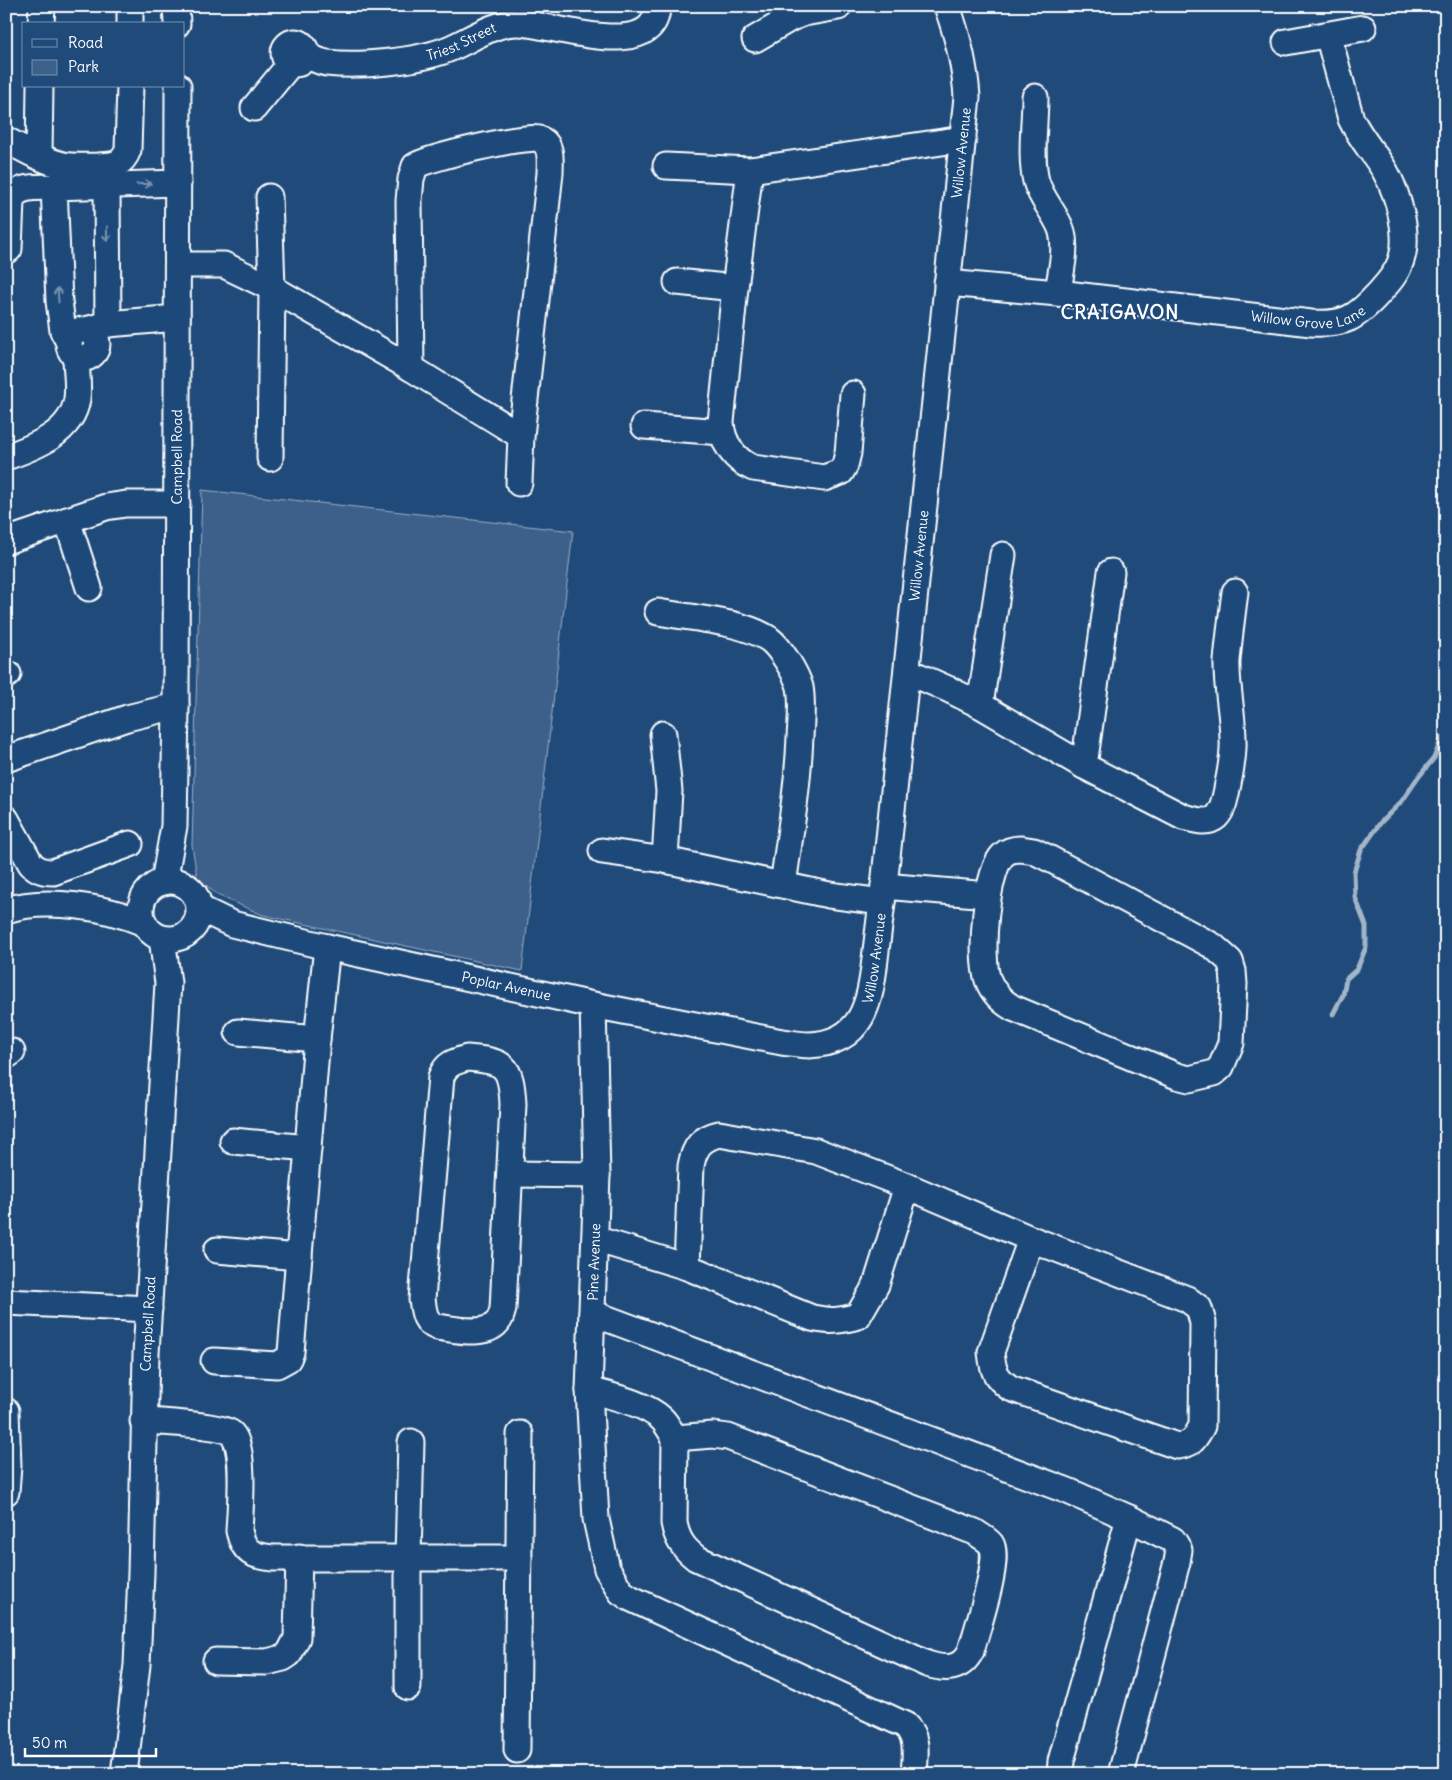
<svg xmlns="http://www.w3.org/2000/svg" width="1452" height="1780" font-family="Delius,sans-serif">
<rect width="100%" height="100%" fill="#1f4a7a"/>
<filter id="ink" filterUnits="userSpaceOnUse"><feTurbulence type="fractalNoise" baseFrequency=".02" numOctaves="2"/><feDisplacementMap in="SourceGraphic" scale="10" xChannelSelector="R" yChannelSelector="G"/><feConvolveMatrix kernelMatrix="1 2 1 2 8 2 1 2 1" color-interpolation-filters="sRGB"/></filter>
<g filter="url(#ink)">
<polygon fill="#3c618b" stroke="#9eb0c5" points="202,490 573,531 522,971 263,915 217,895 197,877 192,845"/>
<g fill="none" stroke-linecap="round" stroke-linejoin="round">
<polyline stroke="#a3b5c8" stroke-width="5" points="1333,1014 1343,995 1346,979 1357,969 1366,947 1366,926 1355,897 1354,872 1361,850 1381,822 1402,801 1417,779 1434,758 1442,738 1446,737"/>
<defs>
<g id="minor">
<polyline points="176,6 177,24"/>
<polyline points="41,24 42,6"/>
<polyline points="130,24 130,6"/>
<polyline points="755,39 791,18 804,13 838,7"/>
<polyline points="1286,42 1363,28"/>
<circle cx="295" cy="53" r="11"/>
<path id="s1" d="M 306,55 C 313,58 319,62 327,63 C 360,67 421,61 451,48 C 472,39 493,23 517,23 C 550,23 657,64 657,6"/>
<path d="M 1035,97 C 1035,121 1030,158 1036,181 C 1041,200 1058,216 1062,232 C 1067,251 1060,274 1058,293"/>
<polyline points="254,108 291,63"/>
<path d="M 6,140 C 24,149 43,161 63,165 C 74,167 86,166 97,166 C 113,165 122,166 128,150 L 130,86"/>
<polyline points="39,156 40,86"/>
<polyline points="666,166 750,170 963,139"/>
<path d="M 750,170 L 735,288 L 721,422 C 722,442 734,460 753,468 L 824,478 L 841,472 L 845,465 L 848,453 L 853,394"/>
<polyline points="107,186 108,324"/>
<polyline points="269,197 272,288 270,458"/>
<path d="M 9,249 L 11,201 C 17,184 38,188 54,187"/>
<polyline points="178,265 224,265 272,288 411,368 521,436"/>
<polyline points="677,282 735,288"/>
<path id="s2" d="M 947,283 L 1058,293 L 1311,323 C 1345,325 1356,318 1378,294 C 1386,285 1396,275 1400,263 C 1411,237 1398,194 1385,171 C 1374,153 1360,138 1351,119 L 1328,35"/>
<circle cx="83" cy="344" r="14"/>
<polyline points="85,330 108,324 177,318"/>
<polyline points="69,342 63,331 59,301 54,187 178,183"/>
<path d="M 411,368 L 409,201 L 411,179 L 415,166 C 427,158 527,134 539,139 C 553,144 550,162 550,173 L 521,436 L 519,483"/>
<polyline points="644,426 722,432"/>
<path d="M 6,457 C 35,447 72,433 77,399 C 79,385 76,370 76,356"/>
<polyline points="67,520 89,588"/>
<polyline points="6,541 106,507 126,504 177,504"/>
<path d="M 658,612 C 690,618 742,621 769,639 C 780,647 796,673 800,687 C 803,703 801,720 800,737 C 798,786 790,835 783,885"/>
<path d="M 907,671 L 950,690 L 980,705 L 1084,766 L 1183,817 C 1192,819 1207,825 1216,817 C 1223,810 1225,799 1227,789 C 1230,773 1234,756 1233,740 C 1233,714 1226,687 1227,661 C 1229,638 1232,615 1235,592"/>
<polyline points="6,675 8,674"/>
<polyline points="980,705 1003,555"/>
<polyline points="663,734 669,791 665,860"/>
<polyline points="6,759 127,718 176,706"/>
<polyline points="1084,766 1111,572"/>
<path d="M 6,819 L 31,864 C 38,870 43,872 53,872 L 130,844"/>
<path d="M 1021,849 L 1034,851 L 1050,859 L 1213,946 L 1230,961 L 1233,971 L 1234,984 L 1231,1043 L 1221,1067 L 1214,1073 L 1189,1079 L 1177,1076 L 1013,1008 C 1001,1001 993,993 988,980 C 979,958 986,871 1003,855 C 1008,850 1015,849 1021,849 Z"/>
<polyline points="602,851 665,860 829,895 882,902"/>
<circle cx="170" cy="910" r="29"/>
<path id="s3" d="M 164,882 L 174,826 L 176,706 L 178,86"/>
<polyline points="884,886 988,895"/>
<path id="s4" d="M 199,908 L 232,924 L 327,947 L 593,1005 L 782,1042 C 791,1043 800,1045 809,1045 C 863,1043 870,1003 875,959 C 878,935 881,911 884,886 L 967,97 C 965,64 958,37 947,6"/>
<path d="M 6,910 C 46,897 106,907 144,923"/>
<path d="M 593,1005 L 597,1175 L 589,1390 L 596,1519 L 607,1569 L 621,1592 L 630,1598 L 905,1725 C 919,1738 915,1756 914,1774"/>
<polyline points="238,1032 317,1039"/>
<polyline points="6,1056 12,1052"/>
<path d="M 467,1058 C 505,1061 511,1065 513,1104 L 503,1309 C 502,1312 501,1317 499,1320 C 488,1338 454,1329 437,1327 C 424,1322 424,1312 422,1299 L 441,1077 C 446,1064 453,1062 467,1058 Z"/>
<polyline points="233,1141 308,1148"/>
<polyline points="510,1174 597,1175"/>
<path d="M 595,1239 L 687,1267 L 812,1318 C 830,1322 840,1321 858,1316 L 876,1285 L 907,1186"/>
<polyline points="217,1250 299,1257"/>
<path d="M 687,1267 L 691,1166 C 694,1148 701,1138 719,1134 L 816,1151 L 907,1186 L 1031,1239 L 1187,1299 L 1199,1308 L 1203,1323 L 1202,1426 C 1194,1440 1193,1444 1177,1446 L 1010,1388 C 995,1377 993,1371 991,1352 L 1031,1239"/>
<polyline points="6,1302 149,1309"/>
<polyline points="592,1313 1068,1491 1129,1518 1173,1540 1179,1550 1177,1562 1121,1774"/>
<polyline points="214,1361 277,1365 288,1359 291,1352 317,1039 327,947"/>
<path d="M 589,1390 C 611,1396 645,1403 662,1419 C 667,1424 671,1432 675,1438 L 674,1523 C 677,1539 683,1548 696,1558 L 927,1664 C 946,1670 961,1670 971,1651 C 976,1632 1001,1559 991,1544 C 987,1539 980,1536 975,1532 L 728,1437 L 713,1435 L 675,1438"/>
<polyline points="6,1411 8,1466 6,1492"/>
<path d="M 143,1421 C 159,1422 221,1425 231,1433 C 246,1445 240,1512 239,1531 C 244,1553 253,1556 273,1558 L 519,1558"/>
<polyline points="216,1661 267,1662 283,1658 289,1654 297,1638 299,1557"/>
<polyline points="408,1687 408,1557 411,1442"/>
<polyline points="517,1750 520,1434"/>
<path id="s5" d="M 124,1774 L 137,1665 L 141,1573 L 146,1354 L 168,983 L 162,938"/>
<polyline points="1060,1774 1061,1761 1129,1518"/>
</g>
</defs>
<use href="#minor" stroke="#fff" stroke-width="29"/>
<use href="#minor" stroke="#1f4a7a" stroke-width="25"/>
</g>
<defs><path id="oneway-shaft" d="M-6 0H5M1.5-3L5.5 0L1.5 3" fill="none" stroke-width="1.6" stroke-linecap="round" stroke-linejoin="round" transform="scale(1.25)"/></defs>
<g stroke="#7992af">
<use href="#oneway-shaft" transform="translate(144 184) rotate(-2)"/>
<use href="#oneway-shaft" transform="translate(107 234) rotate(89)"/>
<use href="#oneway-shaft" transform="translate(58 295) rotate(-94)"/>
</g>
</g>
<g text-anchor="middle" dominant-baseline="central" stroke-width="4" stroke-linejoin="round" paint-order="stroke">
<g font-size="14" fill="#fff" stroke="#1f4a7a">
<text stroke="none"><textPath href="#s1" startOffset="160">Triest Street</textPath></text>
<text stroke="none"><textPath href="#s4" startOffset="1559">Willow Avenue</textPath></text>
<text stroke="none"><textPath href="#s2" startOffset="364">Willow Grove Lane</textPath></text>
<text stroke="none"><textPath href="#s3" startOffset="426">Campbell Road</textPath></text>
<text stroke="none"><textPath href="#s4" startOffset="1154">Willow Avenue</textPath></text>
<text stroke="none"><textPath href="#s4" startOffset="749">Willow Avenue</textPath></text>
<text stroke="none"><textPath href="#s4" startOffset="318">Poplar Avenue</textPath></text>
<text transform="translate(594 1262) rotate(-88)">Pine Avenue</text>
<text stroke="none"><textPath href="#s5" startOffset="451">Campbell Road</textPath></text>
</g>
<g font-size="19" font-weight="bold" letter-spacing="1" fill="#fff" stroke="#1f4a7a">
<text x="1120" y="312">CRAIGAVON</text>
</g>
</g>
<rect width="1452" height="1780" fill="none" stroke="#1f4a7a" stroke-width="25"/>
<rect x="12" y="12" width="1427" height="1755" fill="none" stroke="#fff" stroke-width="2" filter="url(#ink)"/>
<rect x="22" y="22" width="162" height="65" fill="#1f4a7a" stroke="#7992af"/>
<rect x="32" y="39" width="25" height="8" fill="#1f4a7a" stroke="#7992af"/>
<text x="68" y="48" font-size="15" fill="#ffffff">Road</text>
<rect x="32" y="60" width="25" height="15" fill="#3c618b" stroke="#7992af"/>
<text x="68" y="72" font-size="15" fill="#ffffff">Park</text>
<path d="M25 1748v8h131v-8" fill="none" stroke="#ffffff" stroke-width="2.5"/>
<text x="32" y="1748" font-size="15" fill="#ffffff" stroke="#1f4a7a" stroke-width="4" paint-order="stroke">50 m</text>
</svg>
